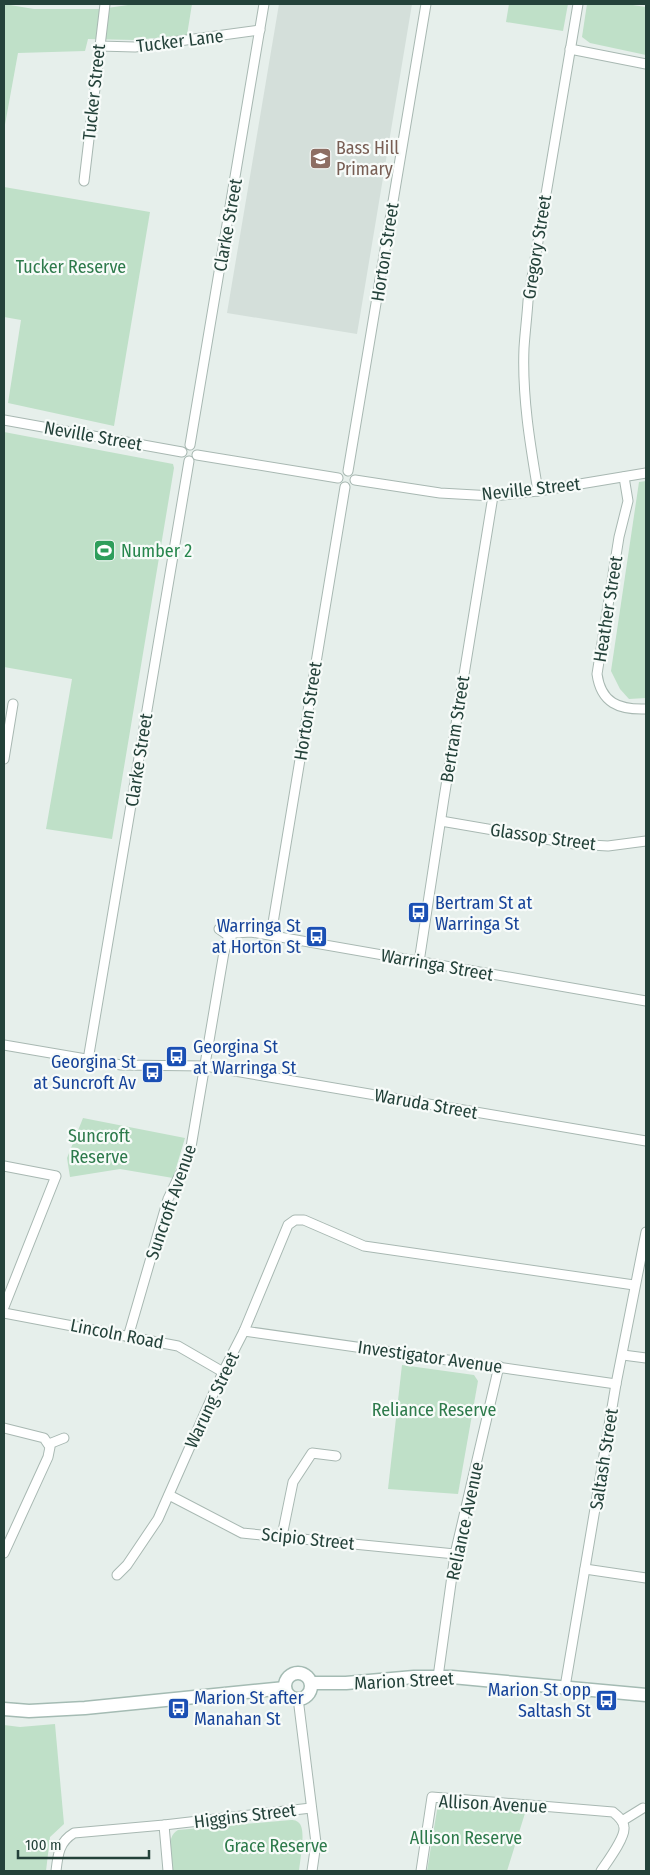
<svg xmlns="http://www.w3.org/2000/svg" width="650" height="1875" font-family="'Fira Sans Condensed',sans-serif">
  <style>
    .built { fill: #d4dfda }
    .green { fill: #bfe0c8 }
    .lines { fill: none; stroke-linecap: round; stroke-linejoin: round }
    .street-casing { stroke: #a8b8b2; stroke-width: 11 }
    .secondary-casing { stroke: #a4bbb3; stroke-width: 15 }
    .street { stroke: #fff; stroke-width: 9 }
    .secondary { stroke: #fff; stroke-width: 12 }
    .labels { text-anchor: middle; dominant-baseline: central; stroke-width: 4.5; stroke-linejoin: round; paint-order: stroke }
    .street-label { font-size: 18px; fill: #24423a; stroke: #f7fbf9 }
    .education-label { font-size: 18px; fill: #785e54; stroke: #f7fbf9; text-anchor: start }
    .park-label { font-size: 18px; fill: #2d7a4b; stroke: #f7fbf9 }
    .leisure-label { font-size: 18px; fill: #27864d; stroke: #f7fbf9; text-anchor: start }
    .transit-label { font-size: 18px; fill: #164399; stroke: #f7fbf9; text-anchor: start }
  </style>
  <rect width="100%" height="100%" fill="#e6efeb"/>
  <polygon class="built" points="279,4 412,4 357,334 227,313"/>
  <g class="green">
    <polygon points="4,4 34,9 100,9 135,4 192,4 187,35 135,40 88,39 85,51 18,53 4,130"/>
    <polygon points="509,4 568,4 563,31 506,22"/>
    <polygon points="587,4 626,4 646,7 646,55 590,43 582,37"/>
    <polygon points="4,187 150,212 114,426 8,403 21,320 4,317"/>
    <polygon points="4,432 173,464 174,468 112,839 46,829 72,679 4,667"/>
    <polygon points="646,481 646,698 629,699 620,689 611,671 639,482"/>
    <polygon points="83,1118 185,1138 173,1178 120,1169 70,1177 67,1158"/>
    <polygon points="402,1365 474,1375 478,1381 458,1494 388,1489"/>
    <polygon points="55,1724 64,1824 50,1837 46,1871 4,1871 4,1725 20,1727"/>
    <polygon points="448,1803 526,1810 507,1871 427,1871 437,1810 440,1806"/>
    <path d="M291,1820C295,1820 299,1821 301,1826C305,1836 300,1860 299,1871H172C171,1859 165,1837 178,1830Z"/>
  </g>
  <g class="lines">
    <defs>
      <g id="street">
        <polyline points="99,46 135,47 260,30"/>
        <polyline points="570,49 646,64"/>
        <polyline points="84,181 105,4"/>
        <polyline points="4,420 182,452"/>
        <polyline points="190,445 264,4"/>
        <polyline points="197,455 338,478"/>
        <polyline points="348,471 426,4"/>
        <path d="M624,477L628,501L619,537L597,674C601,703 619,710 646,709"/>
        <polyline points="355,480 440,493 493,496 538,491 646,473"/>
        <path d="M538,491C530,444 522,396 524,348C525,332 527,317 528,301L578,4"/>
        <polyline points="4,759 13,704"/>
        <polyline points="441,821 574,844 608,846 646,841"/>
        <polyline points="219,929 229,936"/>
        <polyline points="271,935 345,487"/>
        <polyline points="419,962 444,798 493,496"/>
        <polyline points="4,1045 121,1065 205,1066 646,1141"/>
        <polyline points="88,1060 189,461"/>
        <polyline points="4,1166 56,1176 4,1307"/>
        <polyline points="4,1313 178,1346 223,1372"/>
        <polyline points="244,1331 616,1384"/>
        <polyline points="128,1337 168,1199 190,1153 224,952 229,936 235,933 251,932 646,1001"/>
        <polyline points="623,1355 646,1358"/>
        <polyline points="4,1428 44,1438 50,1447 48,1457 4,1553"/>
        <polyline points="49,1444 64,1438"/>
        <polyline points="169,1495 242,1533 455,1554"/>
        <polyline points="282,1536 293,1482 312,1453 336,1456"/>
        <polyline points="585,1569 646,1578"/>
        <polyline points="117,1575 127,1565 158,1519 223,1372 244,1331 288,1225 295,1220 304,1220 364,1246 634,1285"/>
        <polyline points="438,1677 455,1554 499,1366"/>
        <polyline points="565,1687 616,1384 646,1232"/>
        <polyline points="298,1698 316,1843 312,1871"/>
        <polyline points="622,1821 643,1808"/>
        <polyline points="164,1825 168,1871"/>
        <path d="M56,1871C58,1854 59,1842 74,1833L164,1825L311,1808"/>
        <path d="M421,1871L432,1797L613,1812C618,1816 624,1821 624,1828C625,1838 607,1862 601,1871"/>
      </g>
      <g id="secondary">
        <circle cx="298" cy="1686" r="13"/>
        <polyline points="311,1683 346,1683 414,1677 452,1677 646,1695"/>
        <polyline points="4,1709 29,1711 85,1708 285,1688"/>
      </g>
    </defs>
    <use href="#street" class="street-casing"/>
    <use href="#secondary" class="secondary-casing"/>
    <use href="#street" class="street"/>
    <use href="#secondary" class="secondary"/>
  </g>
  <defs>
    <symbol id="school-square" viewBox="-11 -11 22 22"><rect x="-9" y="-9" width="18" height="18" rx="4" fill="#8d6e63" stroke="#f7fbf9"/><path d="M0-5L7-2L0 1L-7-2ZM-4 1L0 2.5L4 1V4Q0 6-4 4Z" fill="#fff"/></symbol>
    <symbol id="stadium-square" viewBox="-11 -11 22 22"><rect x="-9" y="-9" width="18" height="18" rx="4" fill="#2e9e5b" stroke="#f7fbf9"/><path d="M0-5a6.5 5 0 1 0 0 10a6.5 5 0 1 0 0-10ZM-3.5-1.8h7v3.6h-7Z" fill="#fff"/></symbol>
    <symbol id="bus-square" viewBox="-11 -11 22 22"><rect x="-9" y="-9" width="18" height="18" rx="4" fill="#1a4fb4" stroke="#f7fbf9"/><path d="M-5-6H5V4H4V6H2V4H-2V6H-4V4H-5ZM-3.5-4V0h7V-4ZM-3.5 1.2v1.5H-2V1.2ZM2 1.2v1.5H3.5V1.2Z" fill="#fff"/></symbol>
  </defs>
  <g fill-rule="evenodd">
    <use href="#school-square" x="308" y="146" width="25" height="25"/>
    <use href="#stadium-square" x="92" y="538" width="25" height="25"/>
    <use href="#bus-square" x="406" y="900" width="25" height="25"/>
    <use href="#bus-square" x="304" y="924" width="25" height="25"/>
    <use href="#bus-square" x="164" y="1044" width="25" height="25"/>
    <use href="#bus-square" x="140" y="1060" width="25" height="25"/>
    <use href="#bus-square" x="594" y="1688" width="25" height="25"/>
    <use href="#bus-square" x="166" y="1696" width="25" height="25"/>
  </g>
  <g class="labels">
    <g class="street-label">
      <text transform="translate(180 41) rotate(-7)">Tucker Lane</text>
      <text transform="translate(94 92) rotate(-84)">Tucker Street</text>
      <text transform="translate(228 225) rotate(-80)">Clarke Street</text>
      <text transform="translate(537 247) rotate(-81)">Gregory Street</text>
      <text transform="translate(385 252) rotate(-81)">Horton Street</text>
      <text transform="translate(93 436) rotate(10)">Neville Street</text>
      <text transform="translate(531 489) rotate(-6)">Neville Street</text>
      <text transform="translate(608 609) rotate(-81)">Heather Street</text>
      <text transform="translate(308 711) rotate(-81)">Horton Street</text>
      <text transform="translate(455 729) rotate(-81)">Bertram Street</text>
      <text transform="translate(139 760) rotate(-81)">Clarke Street</text>
      <text transform="translate(543 837) rotate(8)">Glassop Street</text>
      <text transform="translate(437 965) rotate(10)">Warringa Street</text>
      <text transform="translate(426 1104) rotate(10)">Waruda Street</text>
      <text transform="translate(171 1202) rotate(-71)">Suncroft Avenue</text>
      <text transform="translate(117 1334) rotate(11)">Lincoln Road</text>
      <text transform="translate(430 1357) rotate(8)">Investigator Avenue</text>
      <text transform="translate(212 1400) rotate(-65)">Warung Street</text>
      <text transform="translate(604 1459) rotate(-81)">Saltash Street</text>
      <text transform="translate(465 1521) rotate(-78)">Reliance Avenue</text>
      <text transform="translate(308 1539) rotate(6)">Scipio Street</text>
      <text transform="translate(404 1681) rotate(-3)">Marion Street</text>
      <text transform="translate(493 1804) rotate(3)">Allison Avenue</text>
      <text transform="translate(245 1816) rotate(-7)">Higgins Street</text>
    </g>
    <g class="education-label">
      <text x="336" y="148">Bass Hill<tspan x="336" dy="21">Primary</tspan></text>
    </g>
    <g class="park-label">
      <text x="71" y="267">Tucker Reserve</text>
      <text x="99" y="1136">Suncroft<tspan x="99" dy="21">Reserve</tspan></text>
      <text x="434" y="1410">Reliance Reserve</text>
      <text x="466" y="1838">Allison Reserve</text>
      <text x="276" y="1846">Grace Reserve</text>
    </g>
    <g class="leisure-label">
      <text x="121" y="551">Number 2</text>
    </g>
    <g class="transit-label">
      <text x="435" y="903">Bertram St at<tspan x="435" dy="21">Warringa St</tspan></text>
      <text x="301" y="926" text-anchor="end">Warringa St<tspan x="301" dy="21">at Horton St</tspan></text>
      <text x="193" y="1047">Georgina St<tspan x="193" dy="21">at Warringa St</tspan></text>
      <text x="136" y="1062" text-anchor="end">Georgina St<tspan x="136" dy="21">at Suncroft Av</tspan></text>
      <text x="591" y="1690" text-anchor="end">Marion St opp<tspan x="591" dy="21">Saltash St</tspan></text>
      <text x="194" y="1698">Marion St after<tspan x="194" dy="21">Manahan St</tspan></text>
    </g>
  </g>
  <rect width="650" height="1875" fill="none" stroke="#24423a" stroke-width="10"/>
  <path d="M18 1850v8h131v-8" fill="none" stroke="#24423a" stroke-width="2.5"/>
  <text x="25" y="1850" font-size="15" fill="#24423a" stroke="#f7fbf9" stroke-width="4" paint-order="stroke">100 m</text>
</svg>
